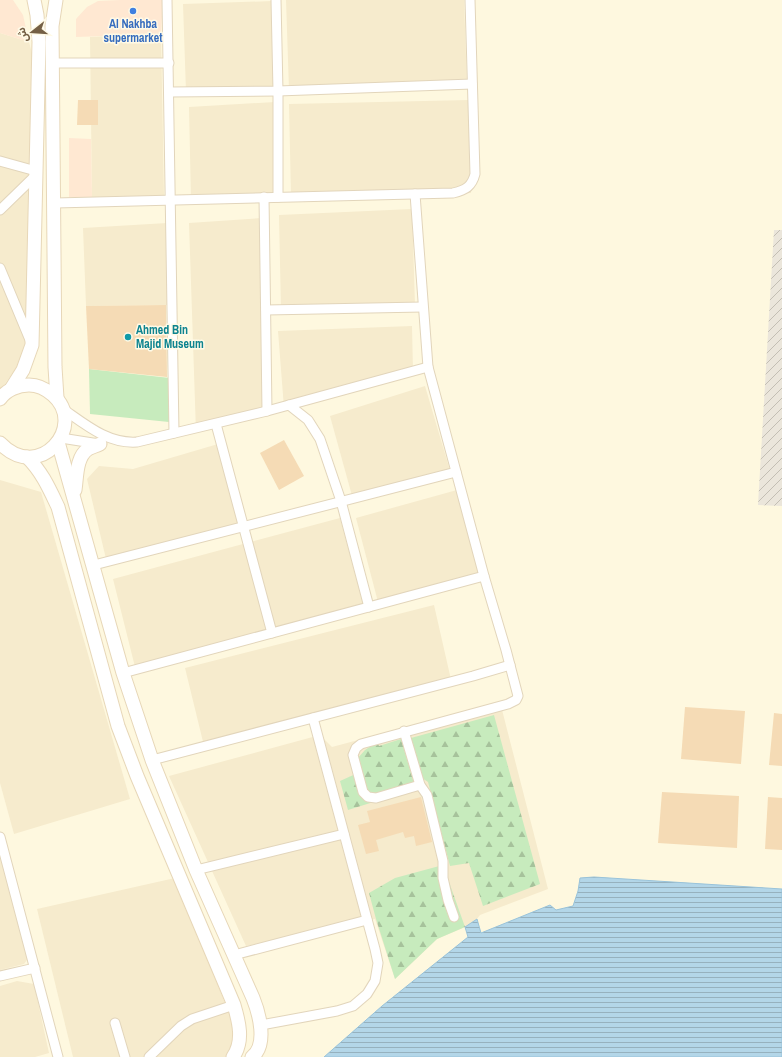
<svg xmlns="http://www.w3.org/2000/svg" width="782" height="1057" font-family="'Archivo Narrow','Noto Sans Arabic',sans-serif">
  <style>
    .residential { fill: #f6ebcd }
    .commercial { fill: #ffe8d2 }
    .industrial { fill: url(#industrial-furrows) }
    .green { fill: #c7ebbd }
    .forest { fill: url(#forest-firs) }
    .water { fill: url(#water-rules); stroke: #99c3da }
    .building { fill: #f5dbb5 }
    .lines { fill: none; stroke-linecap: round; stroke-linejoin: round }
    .street-casing { stroke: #e2d5bb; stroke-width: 11 }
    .secondary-casing { stroke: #e7d7b8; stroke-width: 15 }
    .street { stroke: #fff; stroke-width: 9 }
    .secondary { stroke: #fff; stroke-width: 13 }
    .shop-dot { fill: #3f7fe0; stroke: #fffae7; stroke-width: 1.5 }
    .culture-dot { fill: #0f9aa8; stroke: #fffae7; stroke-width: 1.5 }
    .labels { text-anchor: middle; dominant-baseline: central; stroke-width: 3; stroke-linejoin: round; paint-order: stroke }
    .shop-label { font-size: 12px; font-weight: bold; fill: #366cbe; stroke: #fffae7 }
    .culture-label { font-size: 12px; font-weight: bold; fill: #0d838f; stroke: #fffae7; text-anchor: start }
  </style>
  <defs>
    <pattern id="industrial-furrows" width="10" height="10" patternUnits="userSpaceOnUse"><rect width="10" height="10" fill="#ebe6db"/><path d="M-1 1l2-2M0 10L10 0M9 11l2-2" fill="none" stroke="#c3beb3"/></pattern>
    <pattern id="forest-firs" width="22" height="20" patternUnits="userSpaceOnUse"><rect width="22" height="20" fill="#c7ebbd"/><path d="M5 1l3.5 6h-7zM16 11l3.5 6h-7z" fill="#a6c29b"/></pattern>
    <pattern id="water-rules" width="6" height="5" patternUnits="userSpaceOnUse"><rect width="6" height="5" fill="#b3d6e8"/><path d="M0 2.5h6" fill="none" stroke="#96b1be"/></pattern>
  </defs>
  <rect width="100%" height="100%" fill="#fef8df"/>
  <g class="residential">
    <polygon points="286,0 464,0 467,86 289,90"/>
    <polygon points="273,1 276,91 186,92 183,4"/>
    <polygon points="0,33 29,42 37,72 38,337 2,388 0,388"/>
    <polygon points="161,34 164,196 92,197 90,37"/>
    <polygon points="469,100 471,193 291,197 289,104"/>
    <polygon points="275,102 279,198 191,201 189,107"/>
    <polygon points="412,209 415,306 281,310 279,215"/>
    <polygon points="262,218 267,413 196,432 189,223"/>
    <polygon points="167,223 168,305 86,306 83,228"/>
    <polygon points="412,326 413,371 284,408 278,331"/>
    <polygon points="425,386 451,474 354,503 330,416"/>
    <polygon points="218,444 239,527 107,563 87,479 99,466 133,469"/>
    <polygon points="0,480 41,492 130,799 14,834 0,783"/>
    <polygon points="457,490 481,576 378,602 356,518"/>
    <polygon points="340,518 364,607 135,667 113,579"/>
    <polygon points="434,605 452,684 205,750 185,668"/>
    <polygon points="500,702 548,889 480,915 477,919 465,927 437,939 395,979 375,919 246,946 169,776 320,735 332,747"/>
    <polygon points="0,849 29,957 24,964 0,970"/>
    <polygon points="175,878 243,1048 233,1057 73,1057 37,909"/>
    <polygon points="17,981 34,984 49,1053 35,1057 0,1057 0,986"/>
  </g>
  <g class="commercial">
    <polygon points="0,0 13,0 23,15 29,42 0,33"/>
    <polygon points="120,0 163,0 161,34 76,37 76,19 87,7 98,1"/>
    <polygon points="69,138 91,139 92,197 69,197"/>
  </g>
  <polygon class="industrial" points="774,230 782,230 782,506 758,505"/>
  <polygon class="green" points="89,369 170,378 169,422 90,414"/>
  <g class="forest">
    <polygon points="494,715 540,884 483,906 469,863 450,866 428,782 422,778 411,738"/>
    <polygon points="401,739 414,783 383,799 348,810 340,781 360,772 357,759 365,750 377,742 379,746"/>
    <polygon points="443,865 465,927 437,939 395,979 376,919 369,893 395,878"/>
  </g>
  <polygon class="water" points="594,877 782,889 782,1057 324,1057 382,1006 468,937 465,927 477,919 481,933 550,905 556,910 573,906 578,891 580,878"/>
  <g class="building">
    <polygon points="78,100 98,100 98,125 77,125"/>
    <polygon points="166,305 167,377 89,369 86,306"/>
    <polygon points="284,440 304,476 279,490 260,453"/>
    <polygon points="685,707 745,711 741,764 681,759"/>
    <polygon points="774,713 782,714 782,766 769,765"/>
    <polygon points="662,792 739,796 737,848 658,843"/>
    <polygon points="421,797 432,842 416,846 414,836 405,838 403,832 376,840 379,851 366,854 358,825 370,822 367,811"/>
    <polygon points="768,797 782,798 782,850 765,849"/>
  </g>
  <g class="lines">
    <defs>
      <g id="street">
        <polyline points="167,0 174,433"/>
        <polyline points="276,0 278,91 278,197"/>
        <polyline points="53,63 169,63"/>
        <polyline points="169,92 278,91 472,84"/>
        <polyline points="0,161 36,171"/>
        <polyline points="415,194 428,367 484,576 506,650 518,696 516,700 508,704 361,744 356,748 353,755 363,792 368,797 376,798 420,785"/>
        <polyline points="264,197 267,411"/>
        <path d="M55,203L453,193C466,190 472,186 475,174L470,0"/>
        <polyline points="0,210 36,175"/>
        <polyline points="0,268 30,340"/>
        <polyline points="266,310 423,307"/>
        <polyline points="289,405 308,420 320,439 341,501 369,607"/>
        <path d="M63,409C86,425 108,444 137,442L267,411L428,367"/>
        <polyline points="216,424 272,633"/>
        <polyline points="61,438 99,444"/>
        <polyline points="94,565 456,472"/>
        <polyline points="123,673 484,576"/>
        <polyline points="404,731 420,785 427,795 443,861 443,878 448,900 454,917"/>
        <polyline points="152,760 473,676 510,665"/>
        <polyline points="0,837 58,1057"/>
        <polyline points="196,870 344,834"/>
        <polyline points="234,955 367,920"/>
        <polyline points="0,976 35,968"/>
        <polyline points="115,1023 125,1057"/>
        <polyline points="261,1025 337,1011 353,1006 367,994 375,981 378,963 375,949 313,718"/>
        <polyline points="149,1057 181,1026 192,1019 234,1005"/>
      </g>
      <g id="secondary">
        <polyline points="56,0 52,26 55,367 57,398"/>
        <polyline points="11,389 23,370 32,345 39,42 37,15 34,0"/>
        <path d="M0,399C6,390 18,385 29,385C39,385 46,389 53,395C88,426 39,484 0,443"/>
        <path d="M58,442L123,673L152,760L196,870L253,998C259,1013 268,1045 252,1057"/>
        <path d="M27,457C42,472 49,488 58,507L118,726L137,776L234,1005C239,1022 244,1041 233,1057"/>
        <path d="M75,490C77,477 76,457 88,449C91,447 96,446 100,444"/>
      </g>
    </defs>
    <use href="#street" class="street-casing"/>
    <use href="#secondary" class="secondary-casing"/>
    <use href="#street" class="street"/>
    <use href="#secondary" class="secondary"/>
  </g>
  <circle class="shop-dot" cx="133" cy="11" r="4"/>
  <circle class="culture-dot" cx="128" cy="337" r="4"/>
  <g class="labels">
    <g class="shop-label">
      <text x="133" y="24">Al Nakhba<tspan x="133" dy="14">supermarket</tspan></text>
    </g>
    <g class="culture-label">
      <text x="136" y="330">Ahmed Bin<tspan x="136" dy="14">Majid Museum</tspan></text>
    </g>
  </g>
  <g transform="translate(32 32) rotate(253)" stroke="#fffae7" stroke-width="3" paint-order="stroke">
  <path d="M0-3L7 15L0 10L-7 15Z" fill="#756046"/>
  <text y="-6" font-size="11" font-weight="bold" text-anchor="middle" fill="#756046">ش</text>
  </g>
</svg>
